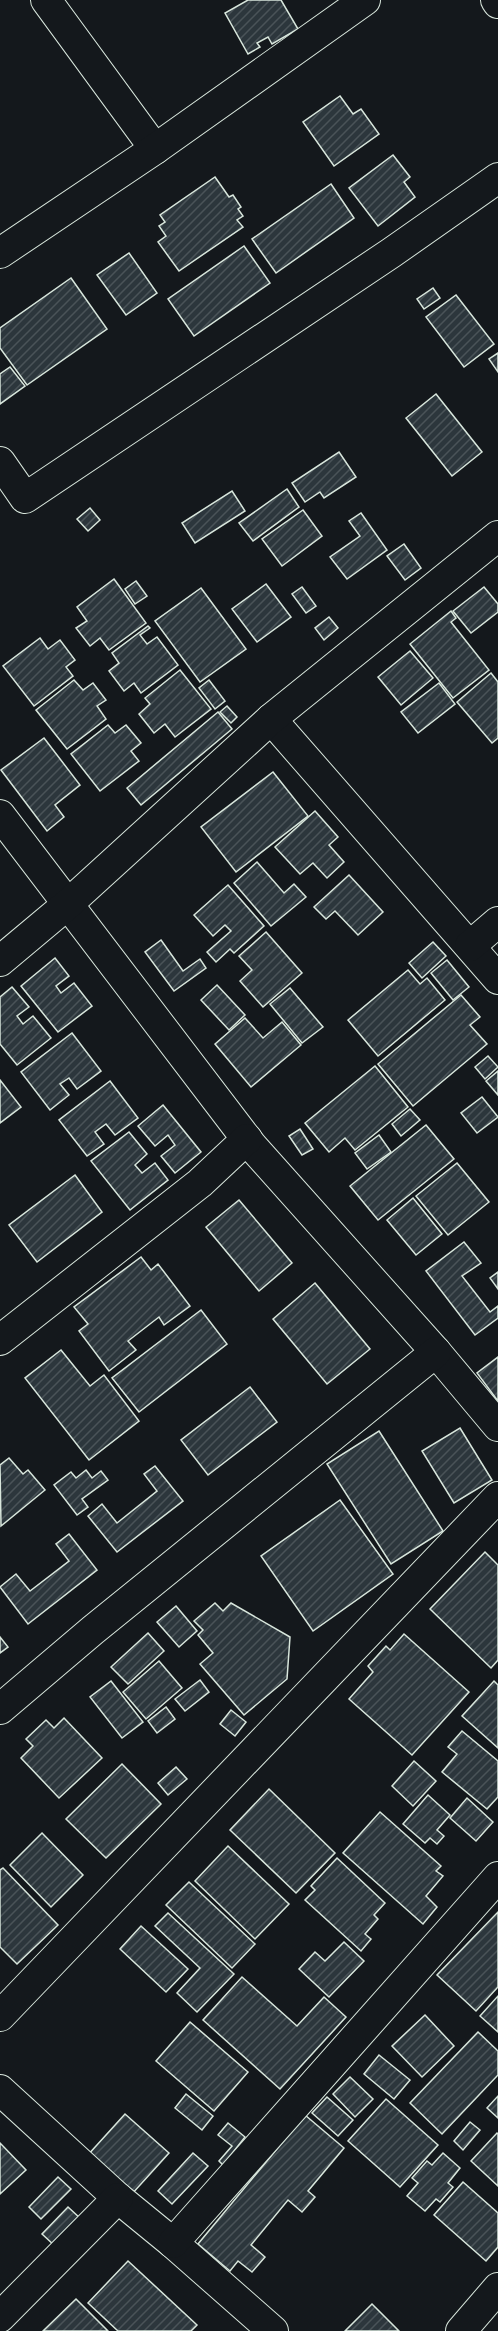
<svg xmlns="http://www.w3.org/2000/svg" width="498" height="2331" font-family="'Alegreya Sans',sans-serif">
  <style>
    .building { fill: url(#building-hatch); stroke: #d8e6dc; stroke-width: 1.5 }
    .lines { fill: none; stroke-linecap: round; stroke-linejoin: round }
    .minor-casing { stroke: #d8e6dc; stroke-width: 32 }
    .minor { stroke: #14181c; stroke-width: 30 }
  </style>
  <defs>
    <pattern id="building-hatch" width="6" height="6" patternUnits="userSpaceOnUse" patternTransform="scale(1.5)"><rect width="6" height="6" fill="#2c363c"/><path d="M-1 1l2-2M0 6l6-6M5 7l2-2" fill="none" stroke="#4a5358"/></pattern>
  </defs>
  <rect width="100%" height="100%" fill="#14181c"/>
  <g class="building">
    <polygon points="248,0 281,0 298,29 272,44 268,37 257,43 260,47 248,54 225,13"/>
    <polygon points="340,96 353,114 361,109 379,134 334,166 303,122"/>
    <polygon points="393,155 410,177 404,182 415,197 378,226 349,188"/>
    <polygon points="215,177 229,197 233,195 241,207 238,209 243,216 237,220 243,227 179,271 158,242 166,236 159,226 165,222 160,215"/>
    <polygon points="331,184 354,218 276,273 252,239"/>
    <polygon points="244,246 270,283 194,336 168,299"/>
    <polygon points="129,253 157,293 126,315 97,275"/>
    <polygon points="71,278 107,329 27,385 0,348 0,328"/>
    <polygon points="433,288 440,298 424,309 417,299"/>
    <polygon points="456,295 494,344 464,367 426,317"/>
    <polygon points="498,353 498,372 489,359"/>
    <polygon points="10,367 25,386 0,404 0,374"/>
    <polygon points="436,394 482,452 452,476 406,418"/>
    <polygon points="339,452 356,477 324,498 320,492 305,502 292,483"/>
    <polygon points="287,489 299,507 253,541 239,523"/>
    <polygon points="232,491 245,511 195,543 182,523"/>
    <polygon points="90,508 100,520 88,531 77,519"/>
    <polygon points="303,510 322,536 282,566 262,539"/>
    <polygon points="361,513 387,550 347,579 330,557 360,536 349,521"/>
    <polygon points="404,544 421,568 405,580 387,556"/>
    <polygon points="114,579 146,623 109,650 100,638 90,646 76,628 87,621 77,607"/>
    <polygon points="136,581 147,596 135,604 125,589"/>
    <polygon points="266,584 291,617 257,642 232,609"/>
    <polygon points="302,587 316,606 306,613 292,594"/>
    <polygon points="484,587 498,604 498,612 471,633 453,611"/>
    <polygon points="201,588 246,649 200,682 155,621"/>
    <polygon points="451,611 456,618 451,622 489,670 453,698 410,644"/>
    <polygon points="329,617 338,628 324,640 315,628"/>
    <polygon points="148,626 150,628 140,635 147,644 157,637 178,665 141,693 134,683 124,691 109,671 119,663 112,653"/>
    <polygon points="40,638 48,649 60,640 75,660 66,667 73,676 34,706 3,666"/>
    <polygon points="410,651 433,678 401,705 378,677"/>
    <polygon points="180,670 211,709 175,737 165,724 154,733 139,714 150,704 145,698"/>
    <polygon points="491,673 498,682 498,738 492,743 457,702"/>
    <polygon points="74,680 83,690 93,683 106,700 97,706 106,719 67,749 36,710"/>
    <polygon points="209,680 225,701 215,709 199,688"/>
    <polygon points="439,683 455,704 418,733 401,712"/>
    <polygon points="227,706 237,717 231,723 220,712"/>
    <polygon points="218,712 232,729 141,805 127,788"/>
    <polygon points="108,725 115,733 126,725 141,743 131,751 139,761 100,791 71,754"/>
    <polygon points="44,738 80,785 55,805 64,817 47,831 1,770"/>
    <polygon points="273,772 308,816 236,872 201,827"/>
    <polygon points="315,811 338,837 329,845 344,862 327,878 313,863 300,874 275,847"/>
    <polygon points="257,862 284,893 294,884 306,897 271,926 234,883"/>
    <polygon points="349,875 383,912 358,935 335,911 326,919 314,907"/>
    <polygon points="228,885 264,926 234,953 230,949 216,962 207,952 231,931 225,925 213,936 194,915"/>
    <polygon points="266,932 302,973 263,1007 240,981 252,970 239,956"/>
    <polygon points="161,940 183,971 200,959 206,968 174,991 145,952"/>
    <polygon points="433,942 446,956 422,978 409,963"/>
    <polygon points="55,958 69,976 56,986 61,993 74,983 92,1006 58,1032 21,986"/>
    <polygon points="447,960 469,987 453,1000 431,973"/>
    <polygon points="408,970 420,984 427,978 445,1000 378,1056 348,1020"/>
    <polygon points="217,985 245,1015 229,1030 201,1000"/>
    <polygon points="12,987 29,1007 17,1016 23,1024 33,1016 51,1038 17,1065 0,1044 0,997"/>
    <polygon points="290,988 323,1027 302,1043 270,1004"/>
    <polygon points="461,995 480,1017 470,1025 487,1044 413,1106 378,1064"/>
    <polygon points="245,1018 263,1038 282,1022 301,1045 251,1087 215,1044"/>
    <polygon points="72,1033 101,1071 77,1089 69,1078 60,1084 69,1095 50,1110 21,1072"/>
    <polygon points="488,1056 498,1067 485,1079 475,1067"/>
    <polygon points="375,1066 408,1107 355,1150 345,1138 329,1152 305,1123"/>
    <polygon points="498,1071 498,1095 486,1081"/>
    <polygon points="0,1080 21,1107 0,1123"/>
    <polygon points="110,1081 138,1118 115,1135 106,1124 95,1132 104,1144 87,1156 59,1120"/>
    <polygon points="482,1097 498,1117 477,1133 461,1113"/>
    <polygon points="163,1105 201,1152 175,1173 161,1156 175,1145 168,1135 155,1146 138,1126"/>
    <polygon points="410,1109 420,1120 401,1136 392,1124"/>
    <polygon points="426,1125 454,1159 378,1220 350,1186"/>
    <polygon points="300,1129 313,1149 302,1155 289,1136"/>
    <polygon points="129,1132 147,1154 135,1165 142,1173 155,1163 168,1180 130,1210 91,1161"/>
    <polygon points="379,1135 391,1152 367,1169 355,1153"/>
    <polygon points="457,1163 489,1202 448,1235 416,1196"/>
    <polygon points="75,1175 102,1212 37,1262 9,1225"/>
    <polygon points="413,1198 442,1234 416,1255 387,1220"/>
    <polygon points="239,1200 292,1263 259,1291 206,1227"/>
    <polygon points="464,1242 481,1263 462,1276 490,1312 498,1306 498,1318 475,1335 426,1271"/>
    <polygon points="141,1257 151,1270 158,1264 190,1306 164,1325 159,1317 128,1341 136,1350 109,1371 79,1331 88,1324 74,1307"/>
    <polygon points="498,1272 498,1289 490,1278"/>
    <polygon points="315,1283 370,1349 327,1384 273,1319"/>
    <polygon points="201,1310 227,1344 139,1412 112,1378"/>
    <polygon points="61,1350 90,1386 104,1375 139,1421 89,1460 25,1378"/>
    <polygon points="498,1357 498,1401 477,1373"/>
    <polygon points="250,1387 277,1422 208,1475 181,1440"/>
    <polygon points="460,1428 492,1480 454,1503 422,1451"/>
    <polygon points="379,1431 443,1531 391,1564 327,1464"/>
    <polygon points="9,1458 23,1474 28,1470 45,1490 1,1526 0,1465"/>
    <polygon points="155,1466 183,1501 117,1552 88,1516 102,1504 117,1523 157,1491 144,1474"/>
    <polygon points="86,1470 92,1478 101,1471 108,1480 82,1499 88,1507 77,1515 54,1485 71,1472 76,1478"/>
    <polygon points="340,1500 393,1574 313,1631 261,1556"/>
    <polygon points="69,1534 97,1570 28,1624 0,1587 16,1574 30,1591 69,1561 56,1544"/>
    <polygon points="485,1552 498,1565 498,1660 491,1668 430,1609"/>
    <polygon points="215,1603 223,1611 231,1603 290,1637 287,1679 244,1715 200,1664 213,1653 198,1635 203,1630 194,1621"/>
    <polygon points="176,1606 197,1631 179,1647 157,1622"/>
    <polygon points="148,1633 164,1651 128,1684 111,1667"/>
    <polygon points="404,1634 469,1692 412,1755 349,1699 373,1672 368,1666 386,1646 390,1650"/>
    <polygon points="0,1637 8,1647 0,1653"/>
    <polygon points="159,1661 182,1688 146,1719 123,1692"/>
    <polygon points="200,1680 209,1692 185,1711 175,1699"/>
    <polygon points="111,1681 143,1722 122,1738 90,1697"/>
    <polygon points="494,1681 498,1685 498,1748 462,1716"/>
    <polygon points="166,1707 175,1719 157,1733 148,1721"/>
    <polygon points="231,1710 246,1722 235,1736 220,1724"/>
    <polygon points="64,1718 102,1758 59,1798 21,1758 33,1746 26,1739 46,1720 54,1728"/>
    <polygon points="462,1731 498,1761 498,1797 487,1809 442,1772 457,1754 448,1747"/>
    <polygon points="414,1761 436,1781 413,1806 392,1786"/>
    <polygon points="122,1764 161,1804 106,1858 66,1819"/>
    <polygon points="176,1767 187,1779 168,1795 158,1783"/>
    <polygon points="269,1789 335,1853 296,1893 230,1830"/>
    <polygon points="428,1795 450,1815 437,1830 444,1836 437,1844 430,1838 425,1843 403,1824"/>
    <polygon points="467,1798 493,1822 476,1841 450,1818"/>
    <polygon points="380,1812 441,1866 436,1871 443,1876 426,1896 437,1907 423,1924 343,1853"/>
    <polygon points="42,1833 83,1875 51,1907 10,1865"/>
    <polygon points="228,1846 289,1904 255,1939 195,1881"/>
    <polygon points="337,1858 385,1903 374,1915 378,1919 365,1934 371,1939 361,1951 305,1900 315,1890 311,1886"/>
    <polygon points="3,1868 58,1925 17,1964 0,1947 0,1870"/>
    <polygon points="189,1882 255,1944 232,1968 166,1905"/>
    <polygon points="498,1912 498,1987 476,2011 437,1975"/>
    <polygon points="168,1913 234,1974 197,2012 177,1993 200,1968 155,1926"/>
    <polygon points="141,1926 188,1969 166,1992 120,1949"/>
    <polygon points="344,1942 364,1961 329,1997 299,1969 315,1952 325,1961"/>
    <polygon points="242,1977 297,2026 324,1997 346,2017 280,2089 203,2020"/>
    <polygon points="498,1996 498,2032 480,2016"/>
    <polygon points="425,2015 454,2046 422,2077 392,2046"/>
    <polygon points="190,2022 248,2072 214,2111 156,2061"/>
    <polygon points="478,2032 498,2051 498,2075 442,2134 410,2103"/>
    <polygon points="379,2055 410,2080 394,2099 364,2074"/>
    <polygon points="350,2077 373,2099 355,2117 333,2094"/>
    <polygon points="186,2094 213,2116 202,2130 175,2108"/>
    <polygon points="498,2096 498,2118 487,2108"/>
    <polygon points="327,2097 353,2120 338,2136 312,2113"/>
    <polygon points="386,2099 438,2145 400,2187 348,2141"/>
    <polygon points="125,2114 169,2153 131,2195 87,2156"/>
    <polygon points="305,2115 344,2148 308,2191 315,2197 302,2212 288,2200 251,2245 265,2257 252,2272 238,2261 230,2271 198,2244"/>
    <polygon points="470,2122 480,2130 463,2150 454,2141"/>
    <polygon points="228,2123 245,2137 223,2165 219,2161 232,2146 218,2135"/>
    <polygon points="497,2133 498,2134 498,2186 471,2161"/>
    <polygon points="0,2143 26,2170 0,2194"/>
    <polygon points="193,2153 208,2166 172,2204 158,2191"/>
    <polygon points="443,2153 460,2168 448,2183 453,2187 440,2202 436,2199 425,2211 407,2196 418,2183 412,2178 427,2161 432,2165"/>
    <polygon points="58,2177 71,2189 41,2219 29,2207"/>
    <polygon points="463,2182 498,2213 498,2247 486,2261 434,2215"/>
    <polygon points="68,2207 81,2219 55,2246 42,2234"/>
    <polygon points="128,2261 197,2325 191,2331 118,2331 88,2303"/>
    <polygon points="76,2299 108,2331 43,2331"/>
    <polygon points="372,2304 399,2331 345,2331"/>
  </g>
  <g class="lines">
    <defs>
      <g id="minor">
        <polyline points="46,0 155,149"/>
        <polyline points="496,0 498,3"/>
        <polyline points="0,253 155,149 365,0"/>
        <polyline points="0,462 25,498 391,253 498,178"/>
        <polyline points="271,719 498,979"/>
        <polyline points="0,815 252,1146 436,1352 498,1426"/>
        <polyline points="470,946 498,922"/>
        <polyline points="0,961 68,904 271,719 498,536"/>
        <polyline points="0,1340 200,1183 247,1139"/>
        <polyline points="0,1709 93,1630 436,1352"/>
        <polyline points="0,2016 498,1497"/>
        <polyline points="0,2090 118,2198 173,2243 273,2331"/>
        <polyline points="173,2243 498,1877"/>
        <polyline points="0,2317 118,2198"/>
        <polyline points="461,2331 498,2288"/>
      </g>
    </defs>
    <use href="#minor" class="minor-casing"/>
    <use href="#minor" class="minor"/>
  </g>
</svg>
